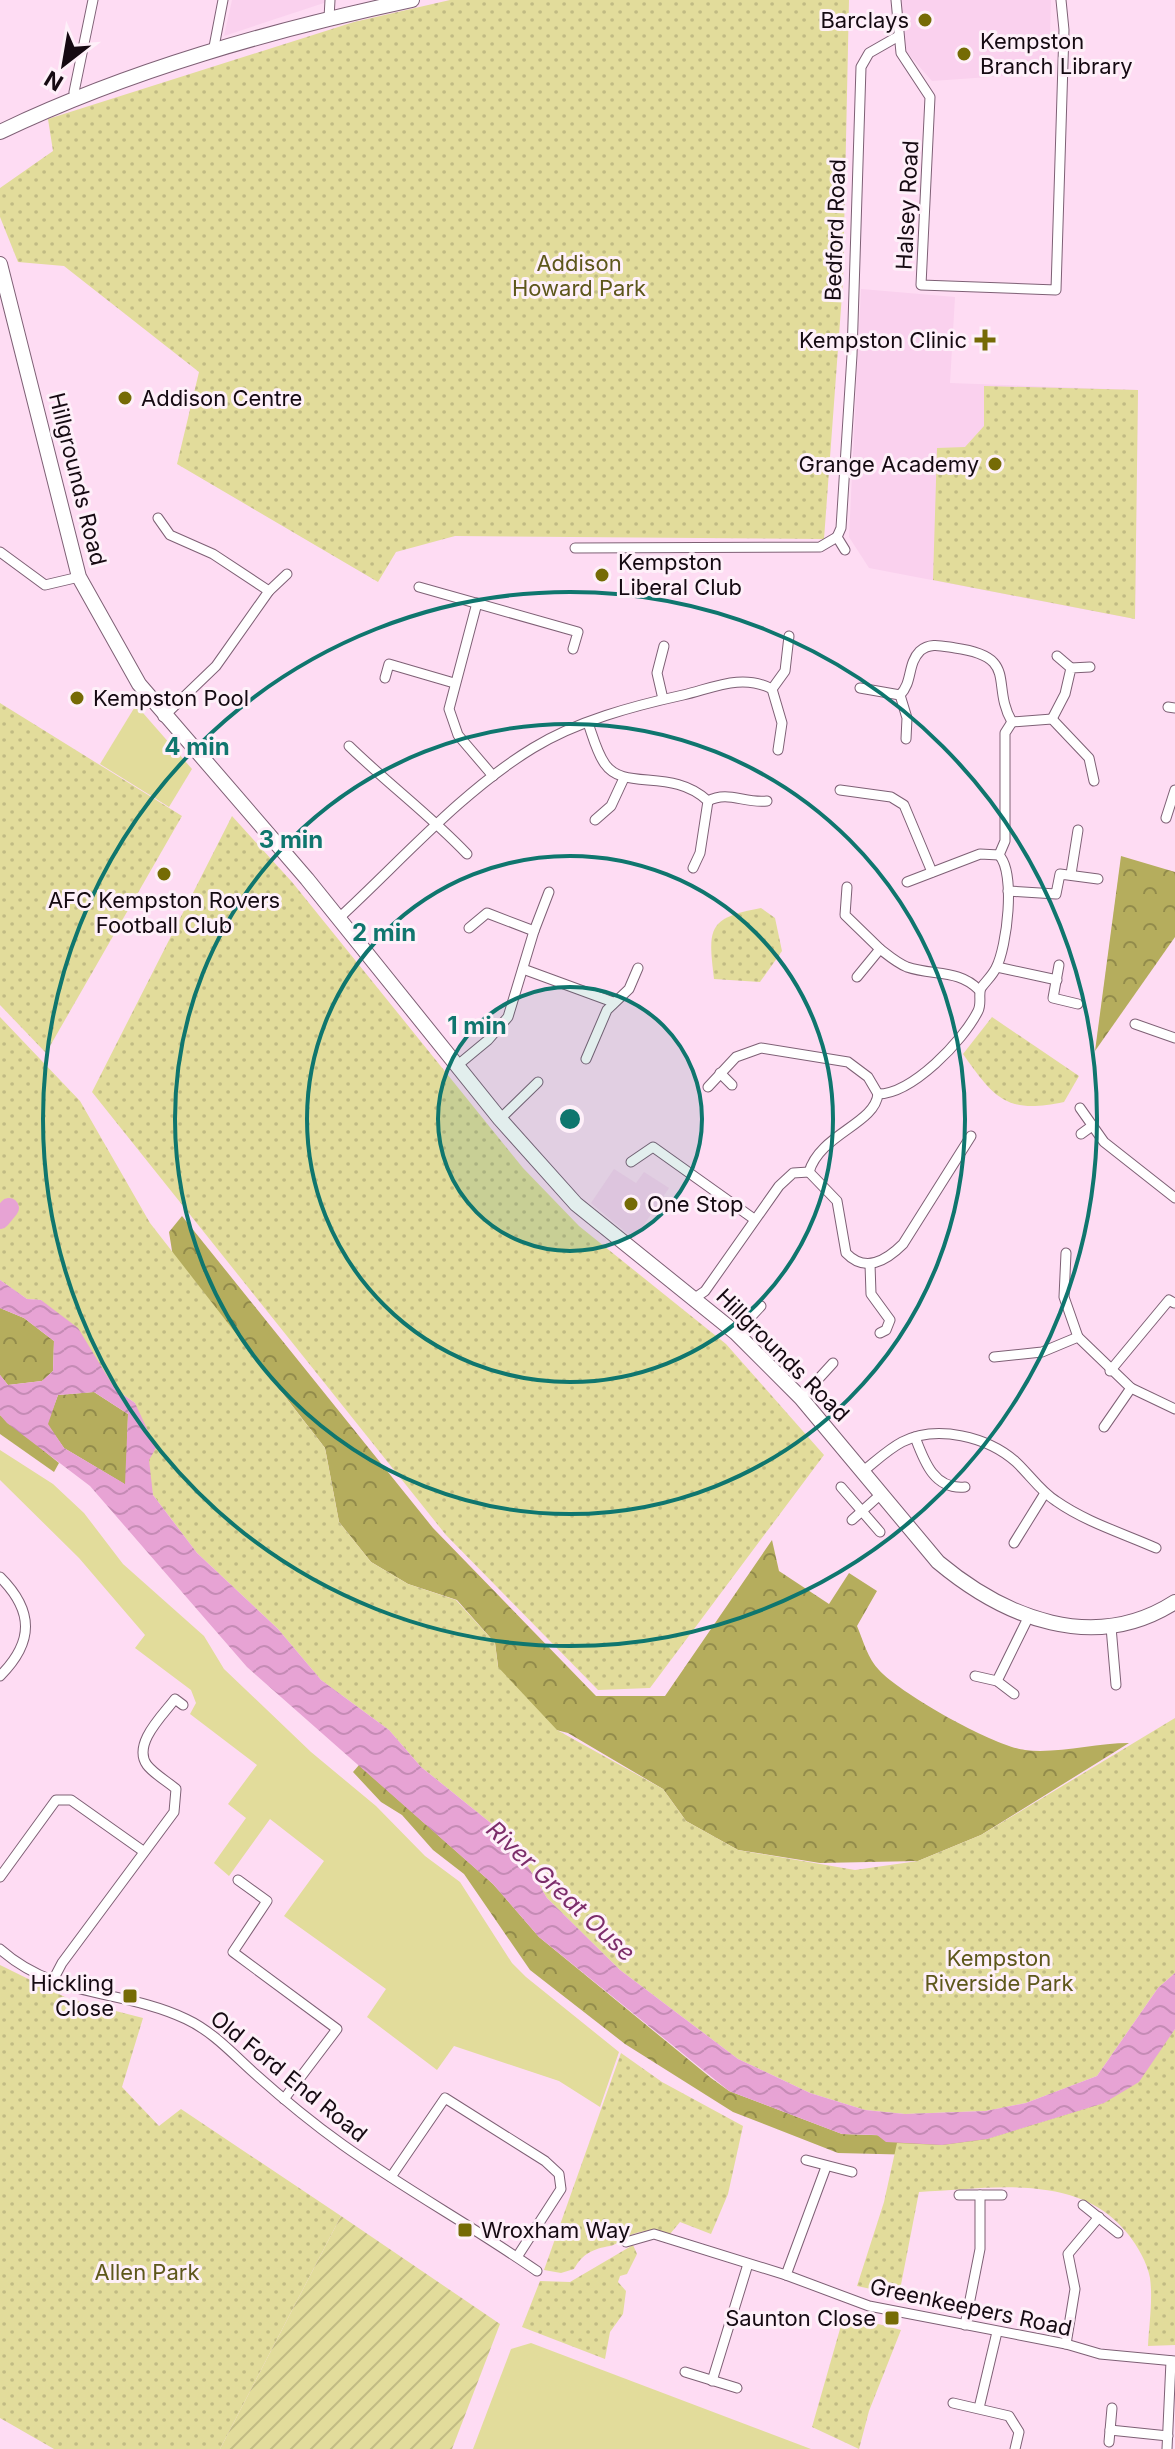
<svg xmlns="http://www.w3.org/2000/svg" width="1175" height="2449" font-family="Inter,sans-serif">
  <style>
    .built { fill: #fad1ee }
    .grass { fill: #e2dc9b }
    .forest { fill: url(#forest-crowns) }
    .park { fill: url(#park-dots) }
    .garden { fill: url(#garden-furrows) }
    .water { fill: url(#water-waves); fill-rule: evenodd }
    .lines { fill: none; stroke-linecap: round; stroke-linejoin: round }
    .river { stroke: #e7a3d4; stroke-width: 20 }
    .street-casing { stroke: #7e6075; stroke-width: 11 }
    .secondary-casing { stroke: #7e6075; stroke-width: 16 }
    .street { stroke: #fff; stroke-width: 9 }
    .secondary { stroke: #fff; stroke-width: 14 }
    .ring { fill: none; stroke: #0f766e; stroke-width: 4 }
    .poi-dot { fill: #756b05; stroke: #fef0f9; stroke-width: 3 }
    .labels { text-anchor: middle; dominant-baseline: central; stroke-width: 6; stroke-linejoin: round; paint-order: stroke }
    .poi-label { font-size: 22px; fill: #150a12; stroke: #fef0f9; text-anchor: start }
    .street-label { font-size: 22px; fill: #150a12; stroke: #fef0f9 }
    .park-label { font-size: 22px; fill: #5d571b; stroke: #fef0f9 }
    .water-label { font-size: 24px; font-style: italic; fill: #7c2d6a; stroke: #fef0f9 }
    .centre { fill: #0f766e; stroke: #fef0f9; stroke-width: 4 }
    .ring-label { font-size: 24px; text-anchor: middle; font-weight: bold; fill: #0f766e; stroke: #fef0f9; stroke-width: 6; stroke-linejoin: round; paint-order: stroke }
  </style>
  <defs>
    <pattern id="forest-crowns" width="20" height="18" patternUnits="userSpaceOnUse" patternTransform="scale(2)"><rect width="20" height="18" fill="#b5ad5d"/><path d="M2 6a3 3 0 1 1 6 0M12 15a3 3 0 1 1 6 0" fill="none" stroke="#928b4b"/></pattern>
    <pattern id="park-dots" width="8" height="8" patternUnits="userSpaceOnUse" patternTransform="scale(2)"><rect width="8" height="8" fill="#e2dc9b"/><path d="M2 2h.1M6 6h.1" fill="none" stroke="#c1bb84" stroke-width="1.8" stroke-linecap="round"/></pattern>
    <pattern id="garden-furrows" width="10" height="10" patternUnits="userSpaceOnUse" patternTransform="scale(2)"><rect width="10" height="10" fill="#e2dc9b"/><path d="M-1 1l2-2M0 10L10 0M9 11l2-2" fill="none" stroke="#c1bb84"/></pattern>
    <pattern id="water-waves" width="16" height="10" patternUnits="userSpaceOnUse" patternTransform="scale(2)"><rect width="16" height="10" fill="#e7a3d4"/><path d="M0 5q4-4 8 0t8 0" fill="none" stroke="#c58bb5"/></pattern>
  </defs>
  <rect width="100%" height="100%" fill="#fedcf3"/>
  <g class="built">
    <polygon points="232,0 333,0 224,36"/>
    <polygon points="901,0 1051,0 1049,73 932,81 903,48"/>
    <polygon points="861,289 955,297 950,383 1138,390 1135,619 869,568 849,537"/>
    <polygon points="614,1169 636,1183 644,1172 669,1188 634,1239 591,1203"/>
  </g>
  <g class="grass">
    <polygon points="136,705 192,769 169,807 100,764"/>
    <polygon points="0,1450 53,1484 84,1513 123,1564 204,1636 224,1669 311,1752 376,1806 425,1856 460,1882 512,1963 526,1977 619,2052 600,2107 559,2081 454,2046 437,2070 367,2017 386,1989 284,1916 324,1861 270,1819 229,1876 214,1863 246,1818 228,1804 257,1765 190,1714 196,1703 191,1690 135,1648 145,1635 79,1558 0,1480"/>
    <polygon points="531,2343 811,2449 473,2449 511,2349"/>
  </g>
  <g class="forest">
    <polygon points="1121,856 1175,872 1175,937 1095,1051"/>
    <path d="M182,1216L433,1528L596,1696H665L772,1540L779,1571L829,1604L849,1573L877,1591L857,1626C863,1640 868,1659 879,1670C901,1694 993,1746 1025,1750C1057,1754 1095,1743 1129,1743L981,1835L918,1861L820,1863L738,1850L686,1821L663,1789L568,1733L533,1724L501,1689L495,1643L457,1600L408,1584L371,1562L339,1522L325,1448L280,1390L242,1388L181,1307L169,1232Z"/>
    <polygon points="0,1308 24,1318 54,1341 53,1371 42,1381 8,1385 0,1375"/>
    <polygon points="94,1392 128,1414 126,1485 64,1448 47,1424 58,1395"/>
    <polygon points="0,1415 59,1463 54,1472 0,1434"/>
    <polygon points="359,1765 493,1884 539,1937 711,2078 729,2091 842,2134 987,2139 1104,2103 1139,2082 1175,2029 1135,2102 1040,2143 919,2155 838,2153 733,2112 625,2044 530,1970 464,1874 433,1850 402,1815 381,1802 353,1772"/>
  </g>
  <g class="park">
    <polygon points="450,0 849,0 843,281 824,539 455,536 396,552 378,582 177,464 199,372 64,266 18,262 0,217 0,188 53,151 48,119 354,22"/>
    <polygon points="984,386 1138,390 1135,619 933,580 937,448 965,447 984,426"/>
    <polygon points="0,703 182,816 46,1053 0,1005"/>
    <polygon points="232,816 292,882 523,1168 579,1226 726,1344 824,1455 650,1688 598,1690 446,1535 92,1092"/>
    <path d="M761,908L775,918L782,951L760,982L714,979C708,928 707,918 761,908Z"/>
    <polygon points="0,1017 80,1101 150,1223 325,1448 339,1522 371,1562 408,1584 456,1600 495,1643 498,1667 557,1730 663,1789 686,1821 738,1850 855,1870 918,1861 981,1835 1175,1718 1175,1973 1158,1988 1097,2076 1026,2103 986,2111 905,2114 865,2110 810,2093 738,2059 620,1970 547,1898 512,1840 421,1767 389,1730 321,1680 278,1629 197,1553 153,1495 135,1403 115,1389 41,1300 27,1299 0,1280"/>
    <path d="M992,1017L1079,1076L1064,1102C1006,1114 995,1099 963,1054Z"/>
    <polygon points="0,1965 69,1999 143,2018 122,2087 159,2126 181,2109 341,2216 220,2449 54,2449 0,2418"/>
    <path d="M1175,2029V2345L1148,2346C1149,2325 1153,2299 1150,2278C1147,2262 1138,2247 1128,2234C1078,2171 990,2189 919,2192L899,2295L857,2286L884,2202L897,2143L942,2145L987,2139L1104,2103L1157,2052Z"/>
    <path d="M621,2053L662,2082L743,2126L728,2194L711,2234L680,2222L670,2234C655,2231 641,2229 627,2237C621,2240 616,2245 610,2246C593,2249 583,2253 574,2269L561,2273L544,2270Z"/>
    <polygon points="633,2245 637,2254 627,2274 620,2276 618,2282 626,2291 623,2314 610,2332 605,2359 522,2327 540,2281 570,2282"/>
    <polygon points="844,2315 901,2330 869,2411 859,2449 812,2427"/>
  </g>
  <polygon class="garden" points="341,2216 500,2324 452,2449 220,2449"/>
  <path class="water" d="M0,1280L27,1299L41,1300L78,1328L115,1389L135,1403L156,1448L149,1460L153,1495L197,1553L278,1629L321,1680L389,1730L421,1767L512,1840L547,1898L620,1970L738,2059L810,2093L865,2110L905,2114L986,2111L1026,2103L1097,2076L1158,1988L1175,1973V2029L1139,2082L1104,2103L987,2139L942,2145L886,2142L877,2135L842,2134L729,2091L539,1937L493,1884L247,1667L90,1486L7,1423L0,1415V1375L8,1385L42,1381L53,1371L54,1341L24,1318L0,1308ZM94,1392L128,1414L125,1484L64,1448L48,1424L58,1395Z"/>
  <g class="lines">
    <polyline class="river" points="0,1219 9,1208"/>
    <defs>
      <g id="street">
        <polyline points="896,0 901,53 930,97 921,285 1056,290 1064,30 1061,0"/>
        <polyline points="329,18 330,0"/>
        <polyline points="213,52 223,0"/>
        <polyline points="76,99 74,92 93,0"/>
        <polyline points="158,518 170,535 213,554 269,591"/>
        <polyline points="575,548 820,547 837,537"/>
        <polyline points="845,550 837,537 841,528 852,355 861,67 869,53 897,37"/>
        <polyline points="0,552 45,585 79,577"/>
        <polyline points="419,587 578,632 573,649"/>
        <polyline points="477,603 449,709 458,735 493,776"/>
        <polyline points="1057,656 1071,668"/>
        <polyline points="385,678 389,664 454,683"/>
        <path d="M860,688L900,695C913,682 907,664 920,651C930,642 942,646 955,648C1020,657 990,684 1012,722"/>
        <polyline points="772,689 785,671 789,636"/>
        <polyline points="900,695 907,718 906,739"/>
        <polyline points="663,699 657,673 664,646"/>
        <polyline points="1168,707 1175,708"/>
        <polyline points="163,717 216,666 269,591 287,574"/>
        <polyline points="1052,719 1065,694 1071,668 1090,667"/>
        <polyline points="1012,722 1052,719 1089,758 1094,781"/>
        <path d="M588,723C593,737 597,753 605,764C624,792 672,767 708,801L700,853L693,868"/>
        <path d="M349,746C388,784 430,815 467,854"/>
        <polyline points="840,790 891,797 904,805 932,872"/>
        <path d="M708,801C728,790 745,804 767,801"/>
        <polyline points="1166,818 1175,790"/>
        <polyline points="595,820 611,806 624,778"/>
        <polyline points="1071,874 1078,830"/>
        <polyline points="907,882 980,854 999,855"/>
        <polyline points="847,887 845,915 880,949"/>
        <polyline points="1008,891 1056,894 1060,874 1098,879"/>
        <path d="M339,918C401,861 461,792 533,748C577,721 633,706 683,695C713,688 742,673 772,689L782,723L778,750"/>
        <polyline points="534,931 549,892"/>
        <polyline points="1059,965 1053,998 1078,1004"/>
        <polyline points="997,967 1057,980"/>
        <polyline points="523,969 613,1002"/>
        <path d="M857,977L880,949C889,956 897,963 907,967C933,976 959,969 979,990"/>
        <polyline points="1135,1024 1175,1038"/>
        <polyline points="586,1059 607,1010 629,989 638,968"/>
        <polyline points="459,1064 488,1040 508,1017 534,931 487,913 469,928"/>
        <polyline points="720,1073 732,1085"/>
        <polyline points="708,1087 736,1057 761,1048 848,1062 868,1077 878,1094"/>
        <path d="M878,1094C912,1094 963,1041 978,1011C982,1003 978,994 981,988C986,981 992,976 996,968C1007,947 1016,873 999,855L1005,841V733L1012,722"/>
        <polyline points="1080,1108 1104,1142 1175,1198"/>
        <polyline points="500,1119 538,1082"/>
        <polyline points="1081,1134 1092,1126"/>
        <polyline points="631,1162 653,1147 754,1219"/>
        <path d="M809,1172L837,1201L846,1253C865,1273 886,1261 903,1244L971,1136"/>
        <path d="M809,1172C820,1134 875,1124 878,1094"/>
        <polyline points="1066,1253 1064,1297 1078,1337"/>
        <polyline points="870,1264 871,1294 890,1320 886,1330 880,1333"/>
        <polyline points="695,1298 705,1291 779,1186 793,1173 809,1172"/>
        <polyline points="736,1333 761,1306"/>
        <polyline points="994,1357 1042,1352 1078,1337 1131,1388 1175,1409"/>
        <polyline points="1110,1371 1169,1300 1174,1303"/>
        <polyline points="801,1398 833,1363"/>
        <polyline points="1104,1427 1131,1388"/>
        <path d="M915,1437C924,1461 934,1490 965,1487"/>
        <path d="M862,1472C875,1462 887,1450 902,1442C937,1424 988,1437 1016,1462C1030,1475 1040,1491 1056,1501C1086,1522 1122,1533 1156,1548"/>
        <polyline points="841,1487 880,1532"/>
        <polyline points="852,1520 881,1494"/>
        <polyline points="1014,1543 1045,1493"/>
        <path d="M0,1577C34,1611 34,1642 0,1676"/>
        <polyline points="1111,1627 1116,1685"/>
        <polyline points="975,1676 997,1681 1014,1694"/>
        <polyline points="997,1681 1028,1618"/>
        <polyline points="0,1877 56,1800 71,1800 143,1851"/>
        <polyline points="238,1880 267,1901 233,1952 337,2029 284,2099"/>
        <path d="M0,1949C56,1999 123,1989 186,2019C212,2031 232,2053 253,2072C282,2098 311,2122 343,2145C406,2190 474,2227 537,2271"/>
        <path d="M52,1982L62,1963L174,1812L176,1789C168,1782 154,1774 147,1765C132,1744 163,1715 175,1699L183,1705"/>
        <polyline points="806,2160 852,2172"/>
        <polyline points="391,2177 445,2098 545,2161 559,2174 561,2189 517,2257"/>
        <polyline points="959,2195 1002,2195"/>
        <polyline points="1083,2205 1118,2233"/>
        <polyline points="626,2242 654,2234 786,2275 869,2306 1066,2344 1100,2354 1175,2361"/>
        <polyline points="786,2275 826,2167"/>
        <polyline points="965,2325 980,2249 980,2195"/>
        <polyline points="1066,2344 1075,2289 1068,2254 1099,2217"/>
        <polyline points="685,2372 737,2388"/>
        <polyline points="712,2381 748,2264"/>
        <polyline points="953,2403 1009,2416 1019,2432 1015,2449"/>
        <polyline points="979,2408 997,2332"/>
        <polyline points="1110,2430 1168,2436"/>
        <polyline points="1109,2442 1112,2408"/>
        <polyline points="1167,2449 1171,2361"/>
      </g>
      <g id="secondary">
        <path d="M0,132C129,70 272,30 412,0"/>
        <path d="M0,264L79,577L139,684L307,879L500,1119L576,1204L736,1333L801,1398L938,1562C1005,1618 1094,1654 1175,1602"/>
      </g>
    </defs>
    <use href="#street" class="street-casing"/>
    <use href="#secondary" class="secondary-casing"/>
    <use href="#street" class="street"/>
    <use href="#secondary" class="secondary"/>
  </g>
  <circle cx="570" cy="1119" r="132" fill="#0f766e" fill-opacity=".12"/>
  <g class="ring">
    <circle cx="570" cy="1119" r="132"/>
    <circle cx="570" cy="1119" r="263"/>
    <circle cx="570" cy="1119" r="395"/>
    <circle cx="570" cy="1119" r="527"/>
  </g>
  <g class="poi-dot">
    <circle cx="925" cy="20" r="8"/>
    <circle cx="964" cy="54" r="8"/>
    <path d="M981 328h8v8h8v8h-8v8h-8v-8h-8v-8h8z"/>
    <circle cx="125" cy="398" r="8"/>
    <circle cx="995" cy="464" r="8"/>
    <circle cx="602" cy="575" r="8"/>
    <circle cx="77" cy="698" r="8"/>
    <circle cx="164" cy="874" r="8"/>
    <circle cx="631" cy="1204" r="8"/>
    <rect x="122" y="1988" width="16" height="16" rx="4"/>
    <rect x="457" y="2222" width="16" height="16" rx="4"/>
    <rect x="884" y="2310" width="16" height="16" rx="4"/>
  </g>
  <g class="labels">
    <g class="poi-label">
      <text x="909" y="20" text-anchor="end">Barclays</text>
      <text x="980" y="41">Kempston<tspan x="980" dy="25">Branch Library</tspan></text>
      <text x="967" y="340" text-anchor="end">Kempston Clinic</text>
      <text x="141" y="398">Addison Centre</text>
      <text x="979" y="464" text-anchor="end">Grange Academy</text>
      <text x="618" y="562">Kempston<tspan x="618" dy="25">Liberal Club</tspan></text>
      <text x="93" y="698">Kempston Pool</text>
      <text x="164" y="900" text-anchor="middle">AFC Kempston Rovers<tspan x="164" dy="25">Football Club</tspan></text>
      <text x="647" y="1204">One Stop</text>
      <text x="114" y="1983" text-anchor="end">Hickling<tspan x="114" dy="25">Close</tspan></text>
      <text x="481" y="2230">Wroxham Way</text>
      <text x="876" y="2318" text-anchor="end">Saunton Close</text>
    </g>
    <g class="street-label">
      <text transform="translate(907 205) rotate(-87)">Halsey Road</text>
      <text transform="translate(835 230) rotate(-88)">Bedford Road</text>
      <text transform="translate(78 479) rotate(76)">Hillgrounds Road</text>
      <text transform="translate(783 1355) rotate(45)">Hillgrounds Road</text>
      <text transform="translate(289 2076) rotate(39)">Old Ford End Road</text>
      <text transform="translate(971 2307) rotate(12)">Greenkeepers Road</text>
    </g>
    <g class="park-label">
      <text x="579" y="263">Addison<tspan x="579" dy="25">Howard Park</tspan></text>
      <text x="999" y="1958">Kempston<tspan x="999" dy="25">Riverside Park</tspan></text>
      <text x="147" y="2272">Allen Park</text>
    </g>
    <g class="water-label">
      <text transform="translate(561 1891) rotate(43)">River Great Ouse</text>
    </g>
  </g>
  <circle cx="570" cy="1119" r="12" class="centre"/>
  <g class="ring-label">
    <text x="197" y="755">4 min</text>
    <text x="291" y="848">3 min</text>
    <text x="384" y="941">2 min</text>
    <text x="477" y="1034">1 min</text>
  </g>
  <g transform="translate(64 64) rotate(211)" stroke="#fef0f9" stroke-width="6" paint-order="stroke">
  <path d="M0-6L14 30L0 20L-14 30Z" fill="#150a12"/>
  <text y="-12" font-size="22" font-weight="bold" text-anchor="middle" fill="#150a12">N</text>
  </g>
</svg>
